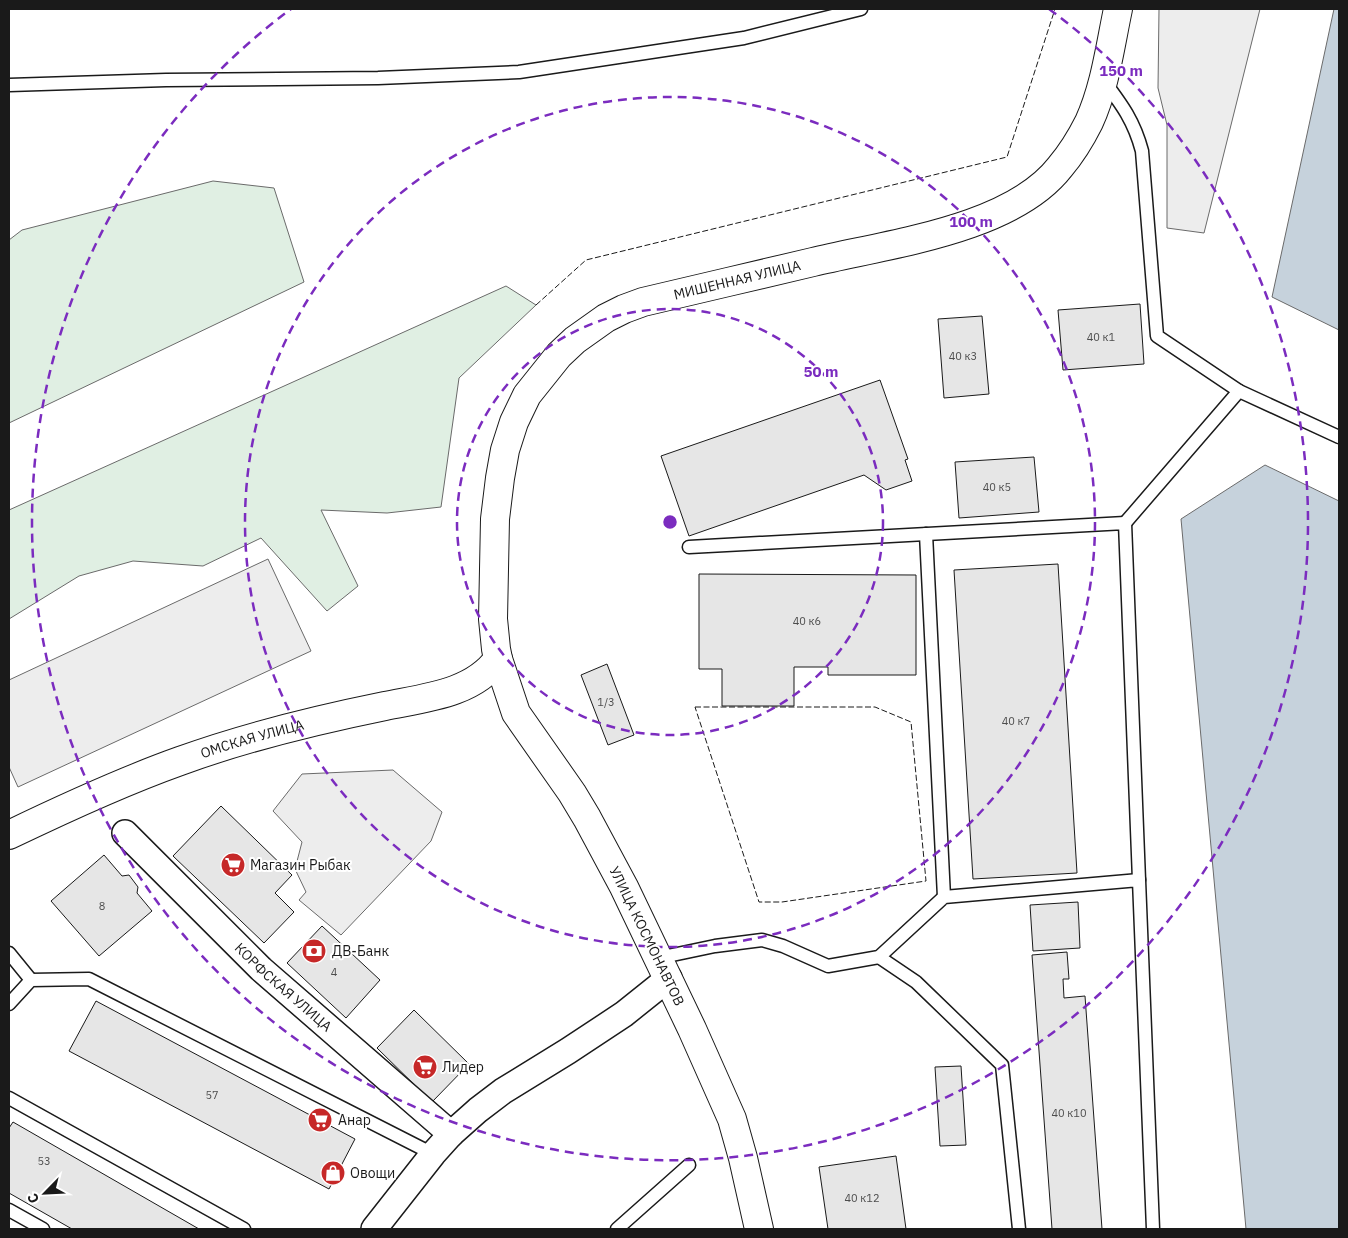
<svg xmlns="http://www.w3.org/2000/svg" width="1348" height="1238" font-family="'IBM Plex Sans',sans-serif">
  <style>
    .green { fill: #e0efe3; stroke: #6a6a6a }
    .parking { fill: #ededed; stroke: #6a6a6a }
    .water { fill: #c6d2dc; stroke: #6a6a6a }
    .building { fill: #e6e6e6; stroke: #1a1a1a }
    .lines { fill: none; stroke-linecap: round; stroke-linejoin: round }
    .lane-casing { stroke: #1a1a1a; stroke-width: 15 }
    .street-casing { stroke: #1a1a1a; stroke-width: 28 }
    .secondary-casing { stroke: #1a1a1a; stroke-width: 30 }
    .lane { stroke: #fff; stroke-width: 12 }
    .street { stroke: #fff; stroke-width: 25 }
    .secondary { stroke: #fff; stroke-width: 28 }
    .fence { stroke: #1a1a1a; stroke-width: 1; stroke-dasharray: 6 2.5; stroke-linecap: butt }
    .ring { fill: none; stroke: #7b2cbf; stroke-width: 2.5; stroke-dasharray: 9 6 }
    .labels { text-anchor: middle; dominant-baseline: central; stroke-width: 4; stroke-linejoin: round; paint-order: stroke }
    .number-label { font-size: 11px; fill: #4d4d4d }
    .street-label { font-size: 14px; fill: #1a1a1a; stroke: #fff }
    .poi-label { font-size: 14px; fill: #1a1a1a; stroke: #fff; text-anchor: start }
    .centre { fill: #7b2cbf; stroke: #fff; stroke-width: 2.5 }
    .ring-label { font-size: 15px; text-anchor: middle; font-weight: bold; fill: #7b2cbf; stroke: #fff; stroke-width: 4; stroke-linejoin: round; paint-order: stroke }
  </style>
  <rect width="100%" height="100%" fill="#fff"/>
  <g class="green">
    <polygon points="213,181 274,188 304,282 9,423 9,240 22,230"/>
    <polygon points="506,286 536,305 459,378 441,507 387,513 321,510 358,586 327,611 261,538 203,566 133,561 79,576 9,619 9,510"/>
  </g>
  <g class="parking">
    <polygon points="1159,9 1260,9 1204,233 1167,228 1167,125 1158,88"/>
    <polygon points="268,559 311,651 18,787 9,767 9,680"/>
    <polygon points="393,770 442,812 431,841 341,935 299,900 306,892 295,869 302,842 273,811 302,774"/>
  </g>
  <g class="water">
    <polygon points="1334,9 1339,9 1339,330 1272,297"/>
    <polygon points="1265,465 1339,501 1339,1229 1246,1229 1181,519"/>
  </g>
  <g class="building">
    <polygon points="1140,304 1144,364 1063,370 1058,310"/>
    <polygon points="982,316 989,394 944,398 938,319"/>
    <polygon points="880,380 908,459 905,460 912,481 886,490 864,475 689,536 661,456"/>
    <polygon points="1034,457 1039,512 959,518 955,462"/>
    <polygon points="1058,564 1077,873 973,879 954,570"/>
    <polygon points="699,574 916,575 916,675 828,675 828,667 794,667 794,706 722,706 722,669 699,669"/>
    <polygon points="607,664 634,735 608,745 581,675"/>
    <polygon points="221,806 292,875 275,893 294,912 264,943 173,856"/>
    <polygon points="104,855 122,876 129,875 138,887 137,893 152,911 99,956 51,901"/>
    <polygon points="1078,902 1080,948 1033,951 1030,905"/>
    <polygon points="322,926 380,980 346,1018 287,963"/>
    <polygon points="1067,952 1069,979 1063,979 1064,998 1085,996 1102,1229 1052,1229 1032,955"/>
    <polygon points="96,1001 355,1139 329,1189 69,1051"/>
    <polygon points="414,1010 469,1064 432,1102 377,1048"/>
    <polygon points="961,1066 966,1145 940,1146 935,1067"/>
    <polygon points="13,1122 199,1229 72,1229 9,1193 9,1128"/>
    <polygon points="896,1156 906,1229 828,1229 819,1167"/>
  </g>
  <g class="lines">
    <defs>
      <g id="lane">
        <path d="M1104,81C1122,105 1134,121 1142,151L1157,336L1239,391"/>
        <polyline points="9,85 166,80 378,78 519,72 744,38 861,9"/>
        <polyline points="1125,523 1239,391 1339,437"/>
        <polyline points="926,534 944,897"/>
        <polyline points="689,547 1125,523 1139,880"/>
        <polyline points="9,953 31,980"/>
        <polyline points="879,957 916,982 1002,1065 1019,1229"/>
        <polyline points="658,958 715,946 762,940 783,946 828,966 879,957 944,897 1139,880 1153,1229"/>
        <polyline points="9,1004 31,980 89,979 433,1154"/>
        <polyline points="9,1098 244,1229"/>
        <polyline points="9,1210 43,1229"/>
        <polyline points="617,1229 689,1165"/>
      </g>
      <g id="street">
        <path id="s1" d="M125,833L261,969L451,1134"/>
        <polyline points="374,1229 433,1154 451,1134 478,1110 503,1091 568,1051 624,1014 669,978"/>
      </g>
      <g id="secondary">
        <path id="s2" d="M9,835C65,808 121,782 180,761C246,737 316,720 385,706C424,698 473,694 498,659"/>
        <path id="s3" d="M759,1229L743,1158L732,1119L692,1029L624,887L587,818L572,793L516,713L498,659L496,649L493,619L495,519L500,478L505,450L514,422L527,395L559,355L575,340L606,318L624,309L643,302C700,289 756,275 813,262C887,244 1011,230 1060,167C1071,154 1081,138 1089,122C1105,87 1110,47 1118,9"/>
      </g>
    </defs>
    <use href="#lane" class="lane-casing"/>
    <use href="#street" class="street-casing"/>
    <use href="#secondary" class="secondary-casing"/>
    <use href="#lane" class="lane"/>
    <use href="#street" class="street"/>
    <use href="#secondary" class="secondary"/>
    <g class="fence">
      <polyline points="536,305 586,260 1007,157 1055,9"/>
      <polygon points="695,707 875,707 911,722 926,881 782,902 759,902"/>
    </g>
  </g>
  <g class="ring">
    <circle cx="670" cy="522" r="213"/>
    <circle cx="670" cy="522" r="425"/>
    <path d="M1049 9A638 638 0 1 1 291 9"/>
  </g>
  <defs>
    <symbol id="supermarket-disc" viewBox="-11 -11 22 22"><circle r="9.5" fill="#c62828" stroke="#fff"/><path d="M-6-5.5h2.5l.6 2H6L4.5 2H-2.5L-4.4-4H-6ZM-1.5 3.2a1.3 1.3 0 1 0 .1 0ZM3 3.2a1.3 1.3 0 1 0 .1 0Z" fill="#fff"/></symbol>
    <symbol id="bank-disc" viewBox="-11 -11 22 22"><circle r="9.5" fill="#c62828" stroke="#fff"/><path d="M-6-4H6V4H-6ZM0-2.3a2.3 2.3 0 1 0 0 4.6a2.3 2.3 0 1 0 0-4.6Z" fill="#fff"/></symbol>
    <symbol id="shop-disc" viewBox="-11 -11 22 22"><circle r="9.5" fill="#c62828" stroke="#fff"/><path d="M-5-2.5h2.3a2.7 3.5 0 0 1 5.4 0H5L5.5 6h-11ZM-1.5-2.5h3a1.5 2.3 0 0 0-3 0Z" fill="#fff"/></symbol>
  </defs>
  <g fill-rule="evenodd">
    <use href="#supermarket-disc" x="219" y="851" width="28" height="28"/>
    <use href="#bank-disc" x="300" y="937" width="28" height="28"/>
    <use href="#supermarket-disc" x="411" y="1053" width="28" height="28"/>
    <use href="#supermarket-disc" x="306" y="1106" width="28" height="28"/>
    <use href="#shop-disc" x="319" y="1159" width="28" height="28"/>
  </g>
  <g class="labels">
    <g class="number-label">
      <text x="1101" y="337">40 к1</text>
      <text x="963" y="356">40 к3</text>
      <text x="997" y="487">40 к5</text>
      <text x="807" y="621">40 к6</text>
      <text x="606" y="702">1/3</text>
      <text x="1016" y="721">40 к7</text>
      <text x="102" y="906">8</text>
      <text x="334" y="972">4</text>
      <text x="212" y="1095">57</text>
      <text x="1069" y="1113">40 к10</text>
      <text x="44" y="1161">53</text>
      <text x="862" y="1198">40 к12</text>
    </g>
    <g class="street-label">
      <text stroke="none"><textPath href="#s3" startOffset="1149">МИШЕННАЯ УЛИЦА</textPath></text>
      <text stroke="none"><textPath href="#s2" startOffset="262">ОМСКАЯ УЛИЦА</textPath></text>
      <text transform="translate(647 936) rotate(64)">УЛИЦА КОСМОНАВТОВ</text>
      <text stroke="none"><textPath href="#s1" startOffset="221">КОРФСКАЯ УЛИЦА</textPath></text>
    </g>
    <g class="poi-label">
      <text x="250" y="865">Магазин Рыбак</text>
      <text x="332" y="951">ДВ-Банк</text>
      <text x="442" y="1067">Лидер</text>
      <text x="338" y="1120">Анар</text>
      <text x="350" y="1173">Овощи</text>
    </g>
  </g>
  <circle cx="670" cy="522" r="8" class="centre"/>
  <g class="ring-label">
    <text x="1121" y="76">150 m</text>
    <text x="971" y="227">100 m</text>
    <text x="821" y="377">50 m</text>
  </g>
  <rect width="1348" height="1238" fill="none" stroke="#1a1a1a" stroke-width="20"/>
  <g transform="translate(45 1193) rotate(246)" stroke="#ffffff" stroke-width="4" paint-order="stroke">
  <path d="M0-4L9 19L0 12L-9 19Z" fill="#1a1a1a"/>
  <text y="-8" font-size="14" font-weight="bold" text-anchor="middle" fill="#1a1a1a">С</text>
  </g>
</svg>
